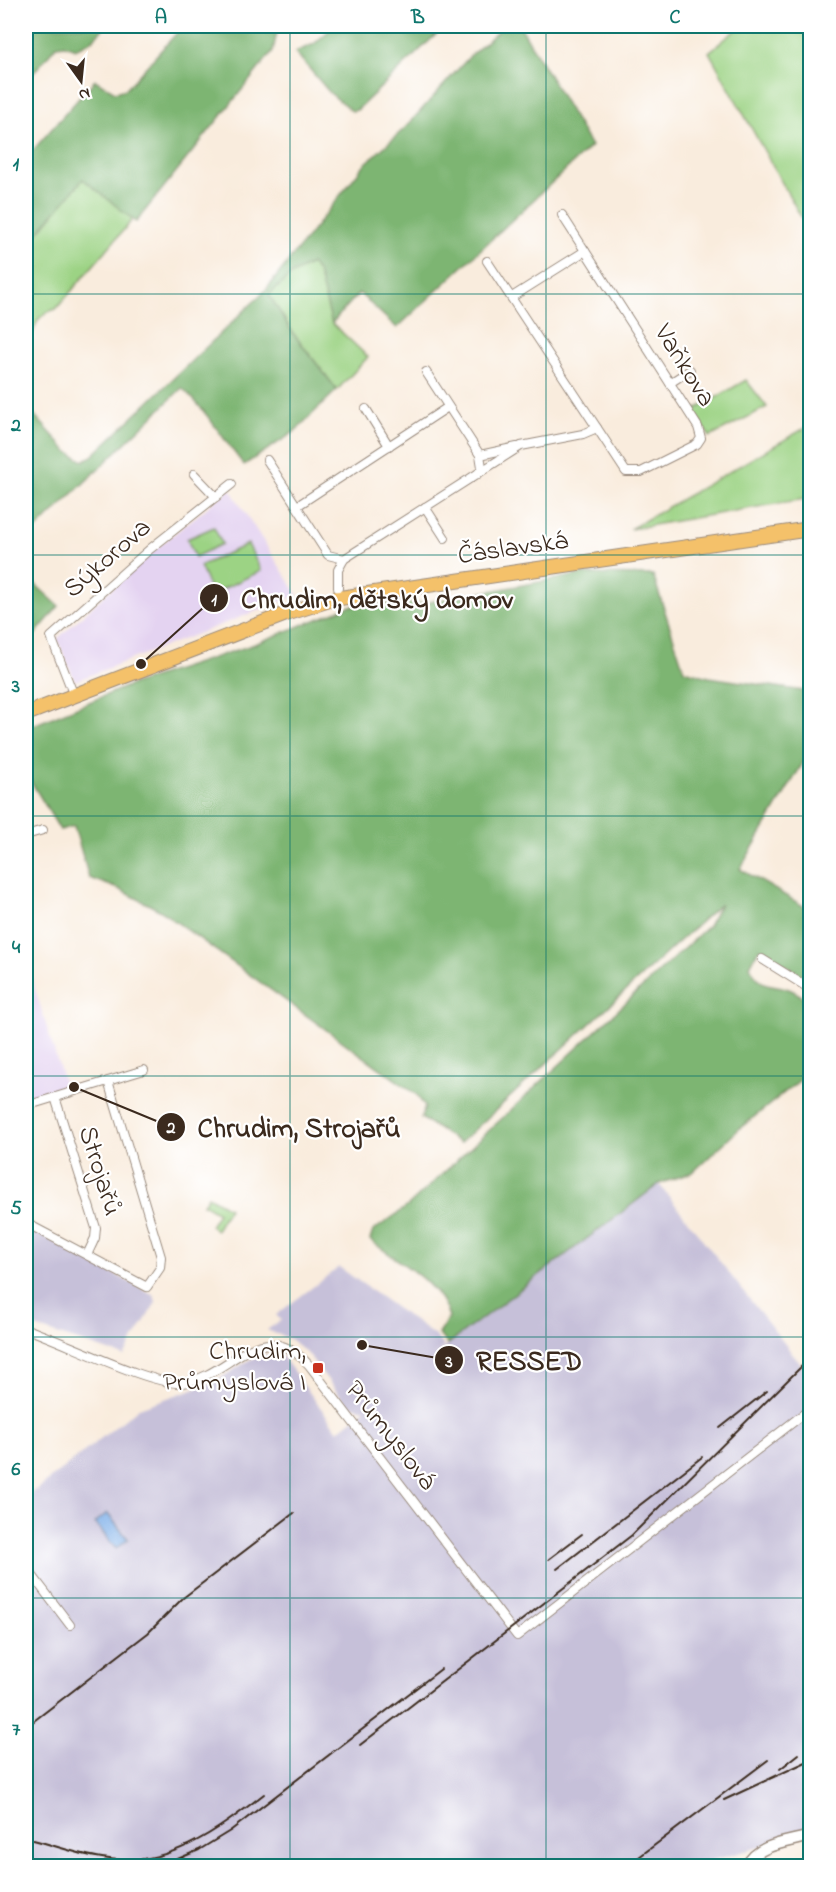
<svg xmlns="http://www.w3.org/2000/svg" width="836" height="1892" font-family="'Indie Flower',sans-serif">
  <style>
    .built { fill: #e4d3f1 }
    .industrial { fill: #c6c0d9 }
    .green { fill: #9cd384; stroke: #6c7e51; stroke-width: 1.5 }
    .forest { fill: #7db572; stroke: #5c7048; stroke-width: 1.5 }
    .water { fill: #7caee8; stroke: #5c6c83; stroke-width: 1.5 }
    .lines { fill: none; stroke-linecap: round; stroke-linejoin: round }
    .minor-casing { stroke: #9a8b7e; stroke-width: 10 }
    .tertiary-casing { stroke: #9a8b7e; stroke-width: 13 }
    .primary-casing { stroke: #9a8b7e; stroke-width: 16 }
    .minor { stroke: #fff; stroke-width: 8 }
    .tertiary { stroke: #fff; stroke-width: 10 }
    .primary { stroke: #f4c16a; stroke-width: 14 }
    .rail { stroke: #3b2a1e; stroke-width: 2 }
    .grid { fill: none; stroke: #0f766e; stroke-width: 1.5; stroke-opacity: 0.55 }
    .poi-dot { fill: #c8321e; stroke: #fff; stroke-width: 2 }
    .labels { text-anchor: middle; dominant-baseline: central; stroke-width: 4.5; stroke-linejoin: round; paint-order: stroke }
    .street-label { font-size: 27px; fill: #3b2a1e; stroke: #fff }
    .poi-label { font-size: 27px; fill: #3b2a1e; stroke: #fff; text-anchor: end }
    .leader { fill: none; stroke: #3b2a1e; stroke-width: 2 }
    .callout-dot { fill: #3b2a1e; stroke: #fff; stroke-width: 2 }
    .mark-label { font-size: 18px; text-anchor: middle; font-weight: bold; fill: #fff }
    .callout-label { font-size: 28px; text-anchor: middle; font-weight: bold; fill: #3b2a1e; stroke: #fff; stroke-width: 4.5; stroke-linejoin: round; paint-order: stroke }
    .neatline { fill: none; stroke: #0f766e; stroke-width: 2 }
    .grid-label { font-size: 20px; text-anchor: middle; font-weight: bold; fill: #0f766e }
  </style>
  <rect width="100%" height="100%" fill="#fff"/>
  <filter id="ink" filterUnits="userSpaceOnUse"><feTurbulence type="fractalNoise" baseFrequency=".0167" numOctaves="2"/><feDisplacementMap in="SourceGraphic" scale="12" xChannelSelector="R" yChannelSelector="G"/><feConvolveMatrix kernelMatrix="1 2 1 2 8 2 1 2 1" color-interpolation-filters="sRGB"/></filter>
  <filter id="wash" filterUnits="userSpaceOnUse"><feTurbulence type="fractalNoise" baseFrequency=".008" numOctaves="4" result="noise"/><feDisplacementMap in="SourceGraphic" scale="24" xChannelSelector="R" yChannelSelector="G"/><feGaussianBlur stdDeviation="1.35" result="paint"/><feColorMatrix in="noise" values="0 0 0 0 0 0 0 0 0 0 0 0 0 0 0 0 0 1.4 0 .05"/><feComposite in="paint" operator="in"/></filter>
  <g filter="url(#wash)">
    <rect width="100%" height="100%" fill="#f9ecdd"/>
    <g class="built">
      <polygon points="230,489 298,595 75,681 57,639 152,552"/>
      <polygon points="26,960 65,1086 26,1099"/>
    </g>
    <g class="industrial">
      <polygon points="659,1184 810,1376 810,1833 692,1866 26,1866 26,1498 139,1408 216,1381 251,1359 266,1355 282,1356 338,1431 365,1409 347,1405 308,1354 290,1339 267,1330 281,1320 276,1315 339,1267 435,1336 444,1346 433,1356"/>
      <polygon points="26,1227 154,1295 156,1302 124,1356 26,1324"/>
    </g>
    <g class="green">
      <polygon points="741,26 810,26 810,233 709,52"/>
      <path d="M83,179L133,219L56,309C31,317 40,326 26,343V247Z"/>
      <polygon points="311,264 318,272 332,323 368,357 337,390 293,333 269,295 292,274"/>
      <polygon points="746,380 767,407 710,437 693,411"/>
      <polygon points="810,425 810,498 630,529"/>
      <polygon points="214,527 222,544 195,557 187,539"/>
      <polygon points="248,544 261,571 212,594 200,566"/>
      <polygon points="208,1196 229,1208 216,1230 210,1226 218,1213 203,1204"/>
    </g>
    <g class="forest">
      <polygon points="26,26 106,26 90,42 75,49 65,45 56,46 26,82"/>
      <polygon points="183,26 269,26 277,32 273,51 136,222 83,179 26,247 26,158 95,80 115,92 126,89"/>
      <polygon points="334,26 445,26 357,110 352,111 330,93 295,52 314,44"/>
      <path d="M504,26H520L591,146L397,328L359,293L332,323L318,272L311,264L292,274L269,295L293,333L337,390L293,433L244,465C223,439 207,411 182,388L26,539V406L67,451L83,461L92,456L266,290L364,165L405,128L470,56Z"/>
      <path d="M583,574L653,575L684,670L709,677L810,692V751L740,869L810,910V980L759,949L750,966C762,990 769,982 789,989C797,992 804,998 810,1002V1072L739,1129L693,1172L659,1184L448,1344L438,1334L449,1317C440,1282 396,1261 370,1240L373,1231L408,1206L708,926L720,904L460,1143L421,1118L425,1107L417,1095L161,911L119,889L89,878L74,826L60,830L26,773V728L128,686L252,645L350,606L423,603Z"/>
      <polygon points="26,576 59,606 26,645"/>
    </g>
    <polygon class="water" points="107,1513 128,1539 116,1549 95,1523"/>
  </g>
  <g filter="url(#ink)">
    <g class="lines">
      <defs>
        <g id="minor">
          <polyline points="487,261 626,472 641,472 697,444 701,438 698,427 562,215"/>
          <polyline points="512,297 585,251"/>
          <polyline points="426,372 480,455 482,467 478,474"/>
          <polyline points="670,383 690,370"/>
          <polyline points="366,409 389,446"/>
          <polyline points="480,455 517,447"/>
          <polyline points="267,460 328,555 344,559"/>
          <polyline points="194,474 216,497"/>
          <polyline points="297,506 448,407"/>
          <polyline points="425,507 445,538"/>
          <polyline points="338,588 338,570 344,559 521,446 583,434 597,428"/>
          <polyline points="74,696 51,637 150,549 232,484"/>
          <polyline points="26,835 43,830"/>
          <polyline points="762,959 810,989"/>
          <polyline points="55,1097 96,1228 95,1238 87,1255"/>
          <polyline points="26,1106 144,1070"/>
          <polyline points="26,1223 147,1287 160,1268 161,1257 108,1081"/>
          <path d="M26,1329C61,1340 152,1386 182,1383C231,1377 260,1311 309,1365L517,1636L810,1409"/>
          <polyline points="26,1567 70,1625"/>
        </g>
        <path id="tertiary" d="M747,1866C756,1844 790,1842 810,1836"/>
        <polyline id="primary" points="26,714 286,614 333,599 810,529"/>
      </defs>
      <use href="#minor" class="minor-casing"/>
      <use href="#tertiary" class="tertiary-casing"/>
      <use href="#primary" class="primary-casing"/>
      <use href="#minor" class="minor"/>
      <use href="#tertiary" class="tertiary"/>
      <use href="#primary" class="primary"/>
      <g class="rail">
        <polyline points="720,1428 767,1391"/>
        <polyline points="549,1559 582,1534"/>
        <polyline points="557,1569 702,1457"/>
        <polyline points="26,1727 148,1633 183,1598 294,1513"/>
        <polyline points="360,1745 632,1535 809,1359"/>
        <polyline points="780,1769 799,1754"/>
        <polyline points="724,1800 806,1762"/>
        <path d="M26,1838C51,1844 76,1854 102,1858C166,1870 217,1831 264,1794"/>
        <polyline points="26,1866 28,1866"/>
        <polyline points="161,1866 199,1850 230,1831 441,1669"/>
        <polyline points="627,1866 768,1760"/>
      </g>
    </g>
  </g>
  <path class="grid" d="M290,26V1866M546,26V1866M26,294H810M26,555H810M26,816H810M26,1076H810M26,1337H810M26,1598H810"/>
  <rect class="poi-dot" x="312" y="1362" width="12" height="12" rx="3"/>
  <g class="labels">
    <g class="street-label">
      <text transform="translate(684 366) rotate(58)">Vaňkova</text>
      <text transform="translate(513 549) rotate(-8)">Čáslavská</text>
      <text transform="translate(108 559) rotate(-41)">Sýkorova</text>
      <text transform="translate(99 1171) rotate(73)">Strojařů</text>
      <text transform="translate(390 1436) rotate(52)">Průmyslová</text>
    </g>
    <g class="poi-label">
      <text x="306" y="1352">Chrudim,<tspan x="306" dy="31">Průmyslová I</tspan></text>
    </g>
  </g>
  <path class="leader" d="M141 664L214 598M74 1087L171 1127M362 1345L449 1360"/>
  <g class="callout-dot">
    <circle cx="141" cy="664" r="6"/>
    <circle cx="74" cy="1087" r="6"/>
    <circle cx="362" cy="1345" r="6"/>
    <circle cx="214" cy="598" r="15"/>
    <circle cx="171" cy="1127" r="15"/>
    <circle cx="449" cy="1360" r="15"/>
  </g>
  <g class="mark-label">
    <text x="214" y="605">1</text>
    <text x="171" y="1133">2</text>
    <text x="449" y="1367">3</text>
  </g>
  <g class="callout-label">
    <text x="377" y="608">Chrudim, dětský domov</text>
    <text x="299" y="1137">Chrudim, Strojařů</text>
    <text x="529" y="1370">RESSED</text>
  </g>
  <rect width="836" height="1892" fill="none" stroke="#fff" stroke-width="66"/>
  <g transform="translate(81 81) rotate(165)" stroke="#ffffff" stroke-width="4.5" paint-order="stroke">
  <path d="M0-4.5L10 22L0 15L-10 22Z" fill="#3b2a1e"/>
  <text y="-9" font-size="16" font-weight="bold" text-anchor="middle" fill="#3b2a1e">N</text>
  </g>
  <rect x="33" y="33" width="770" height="1826" class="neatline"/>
  <g class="grid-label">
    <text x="161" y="23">A</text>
    <text x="418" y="23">B</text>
    <text x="675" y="23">C</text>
    <text x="16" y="170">1</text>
    <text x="16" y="431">2</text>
    <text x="16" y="692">3</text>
    <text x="16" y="953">4</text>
    <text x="16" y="1214">5</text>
    <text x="16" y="1475">6</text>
    <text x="16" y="1735">7</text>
  </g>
</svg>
